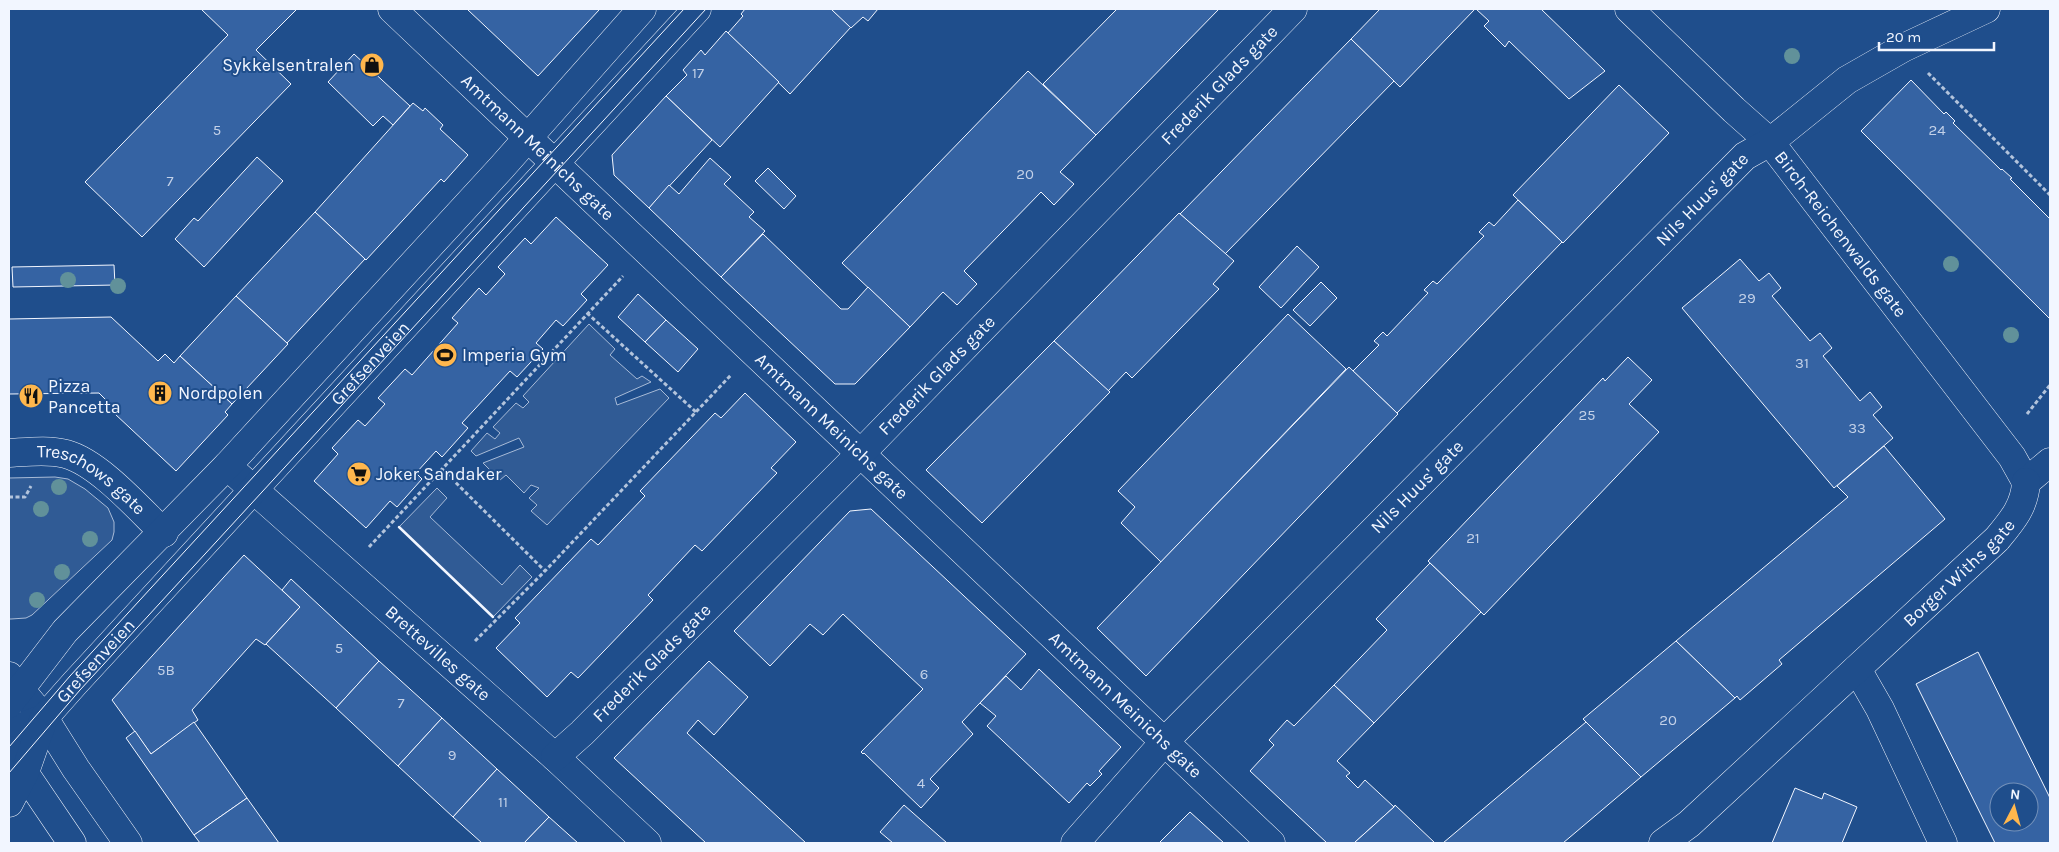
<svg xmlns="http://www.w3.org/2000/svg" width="2059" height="852" font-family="Karla,sans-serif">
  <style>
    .built { fill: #305b95; stroke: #a8bbd7 }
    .building { fill: #3563a3; stroke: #f2f6ff; fill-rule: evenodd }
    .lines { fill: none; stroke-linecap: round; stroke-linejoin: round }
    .minor-casing { stroke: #f2f6ff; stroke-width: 29 }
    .major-casing { stroke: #f2f6ff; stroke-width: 29 }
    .path { stroke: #b3c4dc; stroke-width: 3; stroke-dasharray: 4 2.5; stroke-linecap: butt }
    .minor { stroke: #1f4e8c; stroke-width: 28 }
    .major { stroke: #1f4e8c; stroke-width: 28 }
    .tram { stroke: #f2f6ff; stroke-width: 1 }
    .wall { stroke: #f2f6ff; stroke-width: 2.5 }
    .tree { fill: #61919a }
    .labels { text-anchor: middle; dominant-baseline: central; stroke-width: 4; stroke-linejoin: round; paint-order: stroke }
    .number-label { font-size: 15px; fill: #c3d1e8 }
    .poi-label { font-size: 18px; fill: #f2f6ff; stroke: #1f4e8c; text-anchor: start }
    .street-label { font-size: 18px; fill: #f2f6ff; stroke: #1f4e8c }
  </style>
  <rect width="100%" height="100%" fill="#1f4e8c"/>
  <g class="built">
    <polygon points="589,324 615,349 610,355 637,379 642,376 651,382 615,398 617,405 660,389 669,398 547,525 531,511 537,505 529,498 539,488 531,485 524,493 506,475 500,480 483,463 524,447 519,438 476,456 471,451 487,433 495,439 500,433 493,427 516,403 523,408 529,402 523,396"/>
    <polygon points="55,477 68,479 85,489 108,508 114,522 114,532 112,540 32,615 26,618 11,619 9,619 9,478"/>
    <polygon points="437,488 447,498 430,517 502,585 520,565 532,577 493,617 399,527"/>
  </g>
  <g class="building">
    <polygon points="201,9 297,9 256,50 291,84 142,237 85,182 228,35"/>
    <polygon points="469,9 598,9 599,10 538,76 468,10"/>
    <polygon points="745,9 831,9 851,27 790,94 728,33 743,16 741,14"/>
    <polygon points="831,9 878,9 868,21 863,17 851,28"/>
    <polygon points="1117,9 1219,9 1096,135 1043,84"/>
    <polygon points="1380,9 1475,9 1400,87 1351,39"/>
    <polygon points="1476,9 1541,9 1605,71 1569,99 1509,41 1505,47 1484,26 1489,21"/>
    <polygon points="726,31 779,82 720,147 666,96 687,75 683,70 701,50 705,55"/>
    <polygon points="1351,39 1394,81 1225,254 1180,214"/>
    <polygon points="354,54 410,106 393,125 383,116 373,126 328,82"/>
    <polygon points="1028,71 1096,135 1060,172 1074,184 1054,205 1041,192 964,271 977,284 957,305 943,292 910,327 842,263"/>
    <polygon points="1911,80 1944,114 1946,112 1955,121 1953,123 2001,170 2002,169 2012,178 2010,179 2050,219 2050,319 1861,131"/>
    <polygon points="1619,85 1669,133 1563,243 1513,195"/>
    <polygon points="666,96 712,140 649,208 614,175 612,155"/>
    <polygon points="413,103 423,111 425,108 443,125 440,129 468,155 444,182 441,179 366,260 315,212"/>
    <polygon points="257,157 283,181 204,267 175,239 194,218 198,221"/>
    <polygon points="710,158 731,177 724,184 754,212 749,217 765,231 721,277 649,208 669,185 679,194"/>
    <polygon points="768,168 796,196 784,209 755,181"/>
    <polygon points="1518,200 1562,242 1397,413 1353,371 1379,345 1374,341 1383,332 1387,336 1428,293 1424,290 1433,281 1437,284 1484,236 1479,232 1489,222 1494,226"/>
    <polygon points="315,212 365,259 287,343 236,296"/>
    <polygon points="1179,213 1234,261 1213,284 1219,289 1132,378 1126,372 1108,391 1054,341"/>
    <polygon points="556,217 608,265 581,294 587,300 563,326 556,320 536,343 543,349 517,377 510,371 462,423 468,428 442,457 436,451 416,473 422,479 397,507 390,501 366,528 314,481 338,454 332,448 358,420 365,426 385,404 378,398 405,369 412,375 458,323 452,318 479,288 486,295 505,274 498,267 525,238 531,244"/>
    <polygon points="763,234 841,309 848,309 868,287 910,327 855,384 835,384 721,277"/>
    <polygon points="1297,246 1319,267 1281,308 1259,287"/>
    <polygon points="1740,259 1759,281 1769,273 1781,288 1772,296 1810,341 1820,333 1832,348 1823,356 1860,401 1870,392 1882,407 1873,415 1893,438 1834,488 1682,308"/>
    <polygon points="114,265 115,285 13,287 12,267"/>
    <polygon points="1321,282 1337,298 1310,326 1293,310"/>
    <polygon points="638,294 666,320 645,342 618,317"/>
    <polygon points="236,296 288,344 232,404 180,356"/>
    <polygon points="1288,314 1346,369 1161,562 1121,523 1135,507 1118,491"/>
    <polygon points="111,317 158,361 165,354 174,363 180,356 232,404 225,412 228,415 176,471 115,414 117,411 99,393 9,394 9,319"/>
    <polygon points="666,320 698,349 678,372 645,342"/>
    <polygon points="1054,341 1110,392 982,523 926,470"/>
    <polygon points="1628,357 1652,380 1629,404 1659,432 1484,615 1428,561 1603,378 1605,381"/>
    <polygon points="1349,367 1398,414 1146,676 1097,628"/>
    <polygon points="745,393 796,442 771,468 777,473 702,551 695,545 648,595 653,600 578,678 571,672 547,697 496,648 520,623 515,618 591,539 598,545 645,496 640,491 715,413 721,418"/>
    <polygon points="1884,446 1945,519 1779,660 1782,664 1740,700 1737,696 1735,698 1676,641 1848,497 1837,486"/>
    <polygon points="871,509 1026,654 962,722 973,734 930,779 939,788 921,808 864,753 863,754 861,752 923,689 843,614 823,635 810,624 770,666 734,631 850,511"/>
    <polygon points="244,555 300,607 265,645 256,639 192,710 198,720 151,754 112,700"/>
    <polygon points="1430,563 1481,612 1374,723 1334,685 1387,630 1376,619"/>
    <polygon points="291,579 379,661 336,708 266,644 300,607 282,590"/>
    <polygon points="1676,641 1735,698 1641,777 1583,719"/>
    <path d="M1978,652L2050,798V843H1995L1916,684ZM1999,792H2029V822H1999Z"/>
    <polygon points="379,661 442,718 398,766 336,708"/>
    <polygon points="709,661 748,697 714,735 698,720 687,733 806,843 706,843 614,758"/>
    <polygon points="1039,669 1121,747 1099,771 1102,774 1090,786 1087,783 1069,803 987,726 996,716 980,703 1006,676 1021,690"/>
    <polygon points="1334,685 1374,723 1337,761 1350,773 1346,776 1358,788 1365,780 1394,807 1354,843 1327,843 1250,771 1274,745 1269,740 1287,720 1294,726"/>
    <polygon points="442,718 497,769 453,817 398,766"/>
    <polygon points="194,722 247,798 194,835 126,738 135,731 151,754"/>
    <polygon points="1586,722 1641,777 1563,843 1443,843"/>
    <polygon points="497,769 549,817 524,843 482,843 453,817"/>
    <polygon points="1795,788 1822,799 1824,793 1857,807 1842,843 1772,843"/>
    <polygon points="247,798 279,843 200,843 194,835"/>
    <polygon points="904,805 947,843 893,843 880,832"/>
    <polygon points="1395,805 1435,843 1354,843 1394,807"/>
    <polygon points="1190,812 1224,843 1159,843"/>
    <polygon points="549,817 578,843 524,843"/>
  </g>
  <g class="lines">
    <defs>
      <g id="minor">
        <path id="s1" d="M392,9L1271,843"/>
        <path id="s2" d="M1629,9L1734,110L1770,142L2012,457L2026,482"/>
        <path id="s3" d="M9,453C27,452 49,449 66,454C99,463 139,509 164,533"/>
        <path id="s4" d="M227,466L555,757L647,843"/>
        <polyline points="2026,482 2050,462"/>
        <polyline points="1857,669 1880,709 1943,843"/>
        <polyline points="9,676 44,718 76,769 128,843"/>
        <polyline points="9,734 23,726 44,718"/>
        <polyline points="9,750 72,843"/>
        <path id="s5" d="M555,757L582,733L861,453L1293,9"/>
        <path id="s6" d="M1075,843L1165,741L1745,156L1770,142L1847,80L1903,48L1986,9"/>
        <path id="s7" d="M1663,843L1689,824L1997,539C2012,521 2025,506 2026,482"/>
      </g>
      <g id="major">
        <polyline points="9,704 65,631 227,466 502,167 642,9"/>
        <path id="s8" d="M9,803L25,772L44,718L75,683L697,9"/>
      </g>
    </defs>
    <use href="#minor" class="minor-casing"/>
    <use href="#major" class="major-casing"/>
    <g class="path">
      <polyline points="1928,73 2050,195"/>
      <polyline points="587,313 696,412"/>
      <polyline points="2027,414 2050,385"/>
      <polyline points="442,469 545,571"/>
      <polyline points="9,497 25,497 31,486"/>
      <polyline points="369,547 623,276"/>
      <polyline points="475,641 545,571 731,375"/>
    </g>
    <use href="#minor" class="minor"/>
    <use href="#major" class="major"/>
    <g class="tram">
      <polyline points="9,747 70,676 684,9"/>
      <polyline points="9,773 80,690 706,9"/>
    </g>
    <polyline class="wall" points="399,527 493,617"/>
  </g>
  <g class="tree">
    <circle cx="1792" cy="56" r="8"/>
    <circle cx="1951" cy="264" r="8"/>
    <circle cx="68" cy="280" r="8"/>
    <circle cx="118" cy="286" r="8"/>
    <circle cx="2011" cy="335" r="8"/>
    <circle cx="59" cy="487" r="8"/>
    <circle cx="41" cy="509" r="8"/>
    <circle cx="90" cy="539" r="8"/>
    <circle cx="62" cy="572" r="8"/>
    <circle cx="37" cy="600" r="8"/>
  </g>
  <defs>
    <symbol id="shop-disc" viewBox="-11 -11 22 22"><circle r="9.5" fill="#ffb74d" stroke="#1f4e8c"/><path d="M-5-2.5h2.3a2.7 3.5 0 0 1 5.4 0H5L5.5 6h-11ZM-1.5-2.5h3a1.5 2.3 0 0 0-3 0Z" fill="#111"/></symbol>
    <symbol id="stadium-disc" viewBox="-11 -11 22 22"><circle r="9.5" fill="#ffb74d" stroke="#1f4e8c"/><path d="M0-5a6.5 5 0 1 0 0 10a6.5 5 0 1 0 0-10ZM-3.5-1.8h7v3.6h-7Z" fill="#111"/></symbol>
    <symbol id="building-disc" viewBox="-11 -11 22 22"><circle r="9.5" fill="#ffb74d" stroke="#1f4e8c"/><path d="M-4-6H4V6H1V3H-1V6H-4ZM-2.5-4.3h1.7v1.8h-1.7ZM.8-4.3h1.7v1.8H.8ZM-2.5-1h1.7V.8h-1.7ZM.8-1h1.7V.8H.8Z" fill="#111"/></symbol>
    <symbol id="restaurant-disc" viewBox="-11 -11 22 22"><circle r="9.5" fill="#ffb74d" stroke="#1f4e8c"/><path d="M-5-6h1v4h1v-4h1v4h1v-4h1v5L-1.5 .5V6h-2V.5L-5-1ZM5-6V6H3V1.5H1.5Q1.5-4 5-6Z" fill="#111"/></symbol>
    <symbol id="supermarket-disc" viewBox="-11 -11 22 22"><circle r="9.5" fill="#ffb74d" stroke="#1f4e8c"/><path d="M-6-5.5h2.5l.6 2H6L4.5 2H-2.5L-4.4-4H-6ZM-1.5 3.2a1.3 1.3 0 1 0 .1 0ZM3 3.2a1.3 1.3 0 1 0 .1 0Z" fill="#111"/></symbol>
  </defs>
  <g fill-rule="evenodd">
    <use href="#shop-disc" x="358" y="51" width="28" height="28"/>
    <use href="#stadium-disc" x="431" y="341" width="28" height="28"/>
    <use href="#building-disc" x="146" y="379" width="28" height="28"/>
    <use href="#restaurant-disc" x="17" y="382" width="28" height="28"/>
    <use href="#supermarket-disc" x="345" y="460" width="28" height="28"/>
  </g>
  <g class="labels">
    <g class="number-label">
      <text x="698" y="73">17</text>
      <text x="217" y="130">5</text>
      <text x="1937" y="130">24</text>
      <text x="1025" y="174">20</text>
      <text x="170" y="181">7</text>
      <text x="1747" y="298">29</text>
      <text x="1802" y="363">31</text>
      <text x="1587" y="415">25</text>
      <text x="1857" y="428">33</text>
      <text x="1473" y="538">21</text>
      <text x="339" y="648">5</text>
      <text x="166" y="670">5B</text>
      <text x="924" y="674">6</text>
      <text x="401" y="703">7</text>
      <text x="1668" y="720">20</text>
      <text x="452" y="755">9</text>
      <text x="921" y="783">4</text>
      <text x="503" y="802">11</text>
    </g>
    <g class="poi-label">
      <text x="354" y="65" text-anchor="end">Sykkelsentralen</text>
      <text x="462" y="355">Imperia Gym</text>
      <text x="48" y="386">Pizza<tspan x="48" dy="21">Pancetta</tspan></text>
      <text x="178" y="393">Nordpolen</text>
      <text x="376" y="474">Joker Sandaker</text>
    </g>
    <g class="street-label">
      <text stroke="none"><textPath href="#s5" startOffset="945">Frederik Glads gate</textPath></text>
      <text stroke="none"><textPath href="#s1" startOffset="201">Amtmann Meinichs gate</textPath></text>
      <text stroke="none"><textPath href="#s6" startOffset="899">Nils Huus' gate</textPath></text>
      <text stroke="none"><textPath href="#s2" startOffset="310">Birch-Reichenwalds gate</textPath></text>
      <text stroke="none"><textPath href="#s8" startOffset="574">Grefsenveien</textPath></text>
      <text stroke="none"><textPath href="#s5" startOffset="540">Frederik Glads gate</textPath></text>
      <text stroke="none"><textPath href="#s1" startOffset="606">Amtmann Meinichs gate</textPath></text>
      <text stroke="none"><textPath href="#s3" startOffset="91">Treschows gate</textPath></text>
      <text stroke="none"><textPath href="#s6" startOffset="494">Nils Huus' gate</textPath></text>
      <text stroke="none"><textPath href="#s7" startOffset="401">Borger Withs gate</textPath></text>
      <text stroke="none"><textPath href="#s4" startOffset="282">Brettevilles gate</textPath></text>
      <text stroke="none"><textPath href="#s8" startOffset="169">Grefsenveien</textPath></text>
      <text stroke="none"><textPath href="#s5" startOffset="135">Frederik Glads gate</textPath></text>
      <text stroke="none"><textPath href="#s1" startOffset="1011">Amtmann Meinichs gate</textPath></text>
    </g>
  </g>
  <rect width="2059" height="852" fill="none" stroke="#f2f6ff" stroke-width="20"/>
  <g transform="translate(2014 807) rotate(6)"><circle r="24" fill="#1f4e8c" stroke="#7391ba"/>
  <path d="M0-4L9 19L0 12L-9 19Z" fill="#ffb74d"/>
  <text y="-8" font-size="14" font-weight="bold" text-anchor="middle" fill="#f2f6ff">N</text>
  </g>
  <path d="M1879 42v8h115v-8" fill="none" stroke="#f2f6ff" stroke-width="2.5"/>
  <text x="1886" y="42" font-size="15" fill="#f2f6ff" stroke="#1f4e8c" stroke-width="4" paint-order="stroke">20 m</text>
</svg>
